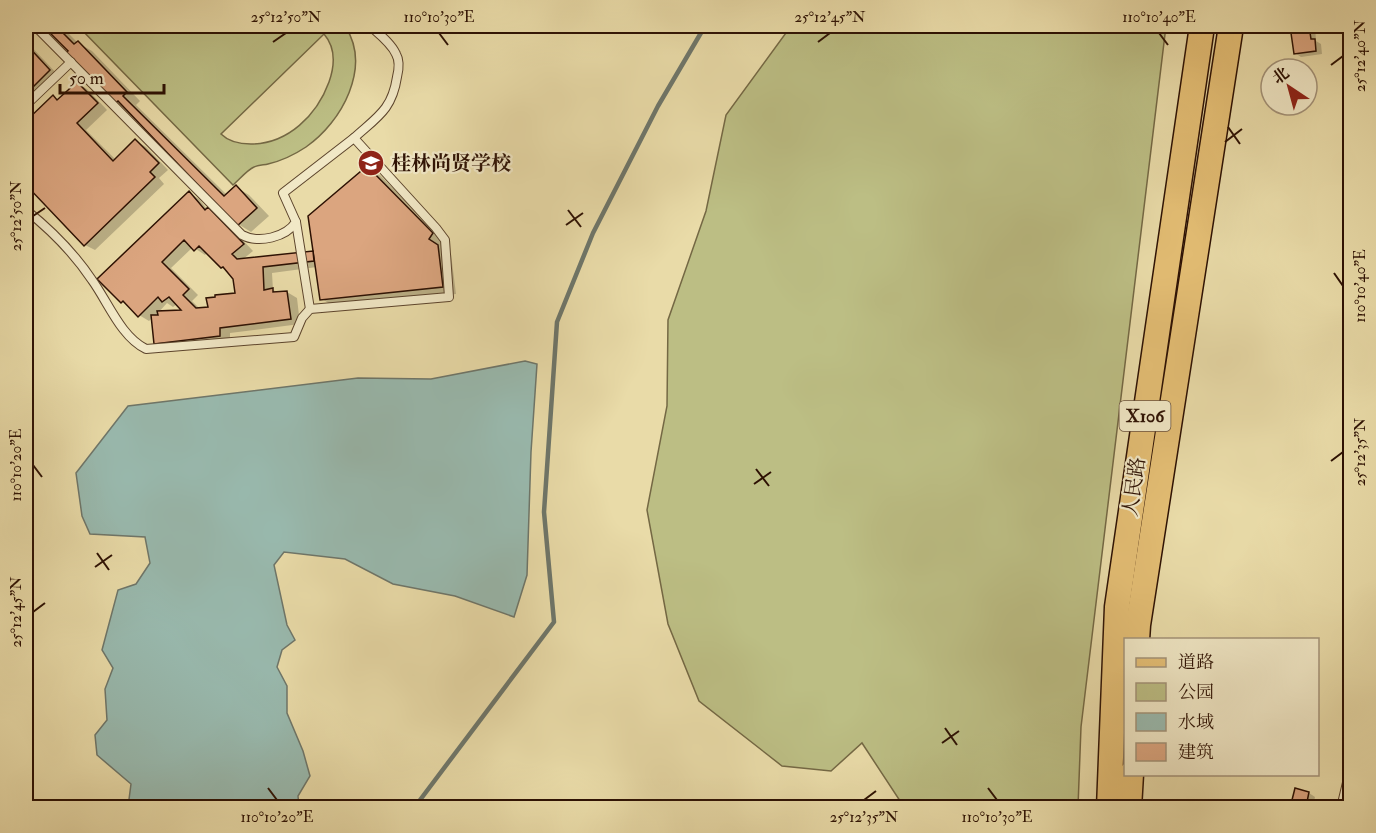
<svg xmlns="http://www.w3.org/2000/svg" width="1376" height="833" font-family="'IM FELL Double Pica','Noto Serif SC',serif">
  <style>
    .green { fill: #bcbe84; stroke: #746844; stroke-width: 1.5; fill-rule: evenodd }
    .water { fill: #99baaf; stroke: #6e766a; stroke-width: 1.5 }
    .shadow { fill: #0003; fill-rule: evenodd }
    .lines { fill: none; stroke-linecap: round; stroke-linejoin: round }
    .stream { stroke: #6e766a; stroke-width: 4.5 }
    .building { fill: #dba57f; stroke: #2d1103; stroke-width: 1.5; fill-rule: evenodd }
    .service-casing { stroke: #5c442c; stroke-width: 10 }
    .primary-casing { stroke: #2d1103; stroke-width: 27 }
    .service { stroke: #f1e8c6; stroke-width: 8 }
    .primary { stroke: #e4be74; stroke-width: 24 }
    .ticks { fill: none; stroke: #2d1103; stroke-width: 2 }
    .labels { text-anchor: middle; dominant-baseline: central; stroke-width: 4.5; stroke-linejoin: round; paint-order: stroke }
    .shield { fill: #f1e8c6; stroke: #68523e; stroke-width: 1.5 }
    .shield-label { font-size: 18px; font-weight: bold; fill: #2d1103 }
    .poi-label { font-size: 20px; font-weight: bold; fill: #2d1103; stroke: #f1e8c6; text-anchor: start }
    .street-label { font-size: 20px; fill: #2d1103; stroke: #f1e8c6 }
    .neatline { fill: none; stroke: #2d1103; stroke-width: 2 }
    .ticks-label { font-size: 15px; text-anchor: middle; fill: #2d1103 }
  </style>
  <rect width="100%" height="100%" fill="#e9dba8"/>
  <filter id="stains"><feTurbulence type="fractalNoise" baseFrequency=".00333" numOctaves="4"/><feColorMatrix values="0 0 0 0 .2 0 0 0 0 .09 0 0 0 0 .02 0 0 0 .5 -.17"/></filter>
  <radialGradient id="worn" r=".72"><stop offset=".6" stop-color="#630" stop-opacity="0"/><stop offset="1" stop-color="#630" stop-opacity=".3"/></radialGradient>
  <g class="green">
    <path d="M78,26H345C372,67 342,122 306,147C294,155 281,161 268,164C264,165 258,165 254,167C247,170 239,180 233,185ZM324,34C336,48 335,65 329,82C317,115 288,144 251,144C240,144 229,142 221,134Z"/>
    <polygon points="791,26 1166,26 1081,727 1078,807 904,807 862,743 831,771 782,766 699,701 668,624 647,510 667,406 668,320 706,211 726,115"/>
  </g>
  <polygon class="water" points="525,361 537,364 531,452 527,575 514,617 455,596 393,584 345,559 284,552 274,565 287,625 295,640 282,650 277,667 287,686 287,713 303,751 310,776 298,796 299,807 128,807 131,784 97,755 95,735 107,720 105,689 113,668 102,650 118,590 136,584 150,563 145,537 90,534 82,516 76,473 128,406 358,378 431,379"/>
  <g class="shadow">
    <polygon points="45,26 61,26 78,43 92,51 140,101 136,105 227,195 236,187 249,195 269,216 251,232 238,224 129,111 115,103 70,51"/>
    <polygon points="1292,26 1315,26 1316,41 1321,44 1322,54 1301,57 1295,53"/>
    <polygon points="26,41 59,76 26,108"/>
    <polygon points="77,83 87,89 107,110 86,130 116,160 136,141 146,147 168,170 159,178 164,184 95,250 85,245 26,183 26,123 53,97 59,101"/>
    <path d="M367,167L380,175L446,242L441,248L451,254L456,294L335,307L322,299L317,267L272,273L273,290L279,293L287,292L297,298L300,324L230,333V341L165,349L155,343L152,318L149,321L139,315L131,307L122,302L189,193L199,199L208,210L219,215L253,251L242,260L313,253L315,254ZM193,247L205,255L207,253L222,267L228,271L235,278L236,294L209,308L200,309L192,301L198,295L171,268ZM167,303L173,307L177,304L185,312L158,313Z"/>
    <polygon points="1296,790 1309,793 1315,797 1313,805 1319,808 1291,808"/>
  </g>
  <g class="lines">
    <polyline class="stream" points="414,808 554,622 544,512 557,322 593,233 658,106 705,26"/>
  </g>
  <g class="building">
    <polygon points="43,26 56,26 74,44 78,41 127,92 123,96 224,196 236,185 257,208 237,226 118,101 114,104 65,53 68,51"/>
    <polygon points="1290,26 1309,26 1311,39 1315,39 1316,51 1294,54"/>
    <polygon points="26,44 50,70 26,94"/>
    <polygon points="77,82 98,103 77,123 113,161 135,139 159,163 150,172 155,177 84,246 26,185 26,121 53,95 57,100"/>
    <polygon points="367,166 433,233 429,239 438,245 443,287 320,300 308,216"/>
    <path d="M189,191L205,210L208,207L244,244L232,254L237,259L313,251L314,261L263,267L264,290L273,288V292L287,291L291,319L220,328V336L154,344L151,315H158L157,311L181,310L169,297L162,302L158,297L138,317L123,301L121,303L97,279ZM184,240L194,251L199,246L221,268L223,267L233,279L235,293L215,295V297L206,298L208,307L196,308L183,295L189,289L162,262Z"/>
    <polygon points="1295,788 1309,792 1307,802 1315,804 1314,808 1290,808"/>
  </g>
  <g class="lines">
    <defs>
      <g id="service">
        <polyline points="1315,28 1333,26"/>
        <polyline points="26,105 71,62"/>
        <path d="M354,138C377,117 392,110 397,77C399,69 400,61 396,54C391,43 379,34 370,26"/>
        <path d="M26,210C51,230 74,253 92,280C108,302 121,337 146,349L294,337L302,318L310,309L449,297L445,240L436,228L354,138L283,193L296,222C286,237 259,244 242,235L35,26"/>
        <polyline points="296,222 310,309"/>
        <polyline points="1341,808 1350,770"/>
      </g>
      <g id="primary">
        <polyline points="1137,640 1138,625 1231,26"/>
        <polyline points="1109,808 1117,607 1202,26"/>
        <polyline points="1129,808 1131,774"/>
      </g>
    </defs>
    <use href="#service" class="service-casing"/>
    <use href="#primary" class="primary-casing"/>
    <use href="#service" class="service"/>
    <use href="#primary" class="primary"/>
  </g>
  <path class="ticks" d="M439,33L448,45M1159,33L1168,45M273,42L286,33M818,42L830,33M1331,65L1343,56M1228,127L1240,144M1225,142L1242,129M568,210L581,227M33,216L45,208M566,225L583,213M1334,273L1343,286M1331,461L1343,452M33,465L42,477M756,469L769,486M754,484L771,472M97,553L109,570M95,567L112,555M33,612L45,603M945,728L957,745M942,743L959,731M268,788L277,800M988,788L997,800M864,800L876,791"/>
  <defs>
    <symbol id="school-disc" viewBox="-11 -11 22 22"><circle r="9.5" fill="#8f2418" stroke="#f1e8c6"/><path d="M0-5L7-2L0 1L-7-2ZM-4 1L0 2.5L4 1V4Q0 6-4 4Z" fill="#fff"/></symbol>
  </defs>
  <g fill-rule="evenodd">
    <use href="#school-disc" x="356" y="148" width="30" height="30"/>
  </g>
  <g class="labels">
    <rect class="shield" x="1119.5" y="401" width="51" height="30" rx="4.5"/>
    <g class="shield-label">
      <text x="1145" y="416">X106</text>
    </g>
    <g class="poi-label">
      <text x="391" y="163">桂林尚贤学校</text>
    </g>
    <g class="street-label">
      <text transform="translate(1134 487) rotate(-82)">人民路</text>
    </g>
  </g>
  <rect width="1376" height="833" fill="none" stroke="#e9dba8" stroke-width="66"/>
  <rect x="1124" y="638" width="195" height="138" fill="#f1e8c6" stroke="#a39278" stroke-width="1.5"/>
  <rect x="1136" y="658" width="30" height="9" fill="#e4be74" stroke="#a39278" stroke-width="1.5"/>
  <text x="1178" y="668" font-size="18" fill="#2d1103">道路</text>
  <rect x="1136" y="683" width="30" height="18" fill="#bcbe84" stroke="#a39278" stroke-width="1.5"/>
  <text x="1178" y="698" font-size="18" fill="#2d1103">公园</text>
  <rect x="1136" y="713" width="30" height="18" fill="#99baaf" stroke="#a39278" stroke-width="1.5"/>
  <text x="1178" y="728" font-size="18" fill="#2d1103">水域</text>
  <rect x="1136" y="743" width="30" height="18" fill="#dba57f" stroke="#a39278" stroke-width="1.5"/>
  <text x="1178" y="758" font-size="18" fill="#2d1103">建筑</text>
  <g transform="translate(1289 87) rotate(324)"><circle r="28" fill="#f1e8c6" stroke="#a39278" stroke-width="1.5"/>
  <path d="M0-4.5L10 22L0 15L-10 22Z" fill="#8f2418"/>
  <text y="-9" font-size="16" font-weight="bold" text-anchor="middle" fill="#2d1103">北</text>
  </g>
  <path d="M60 84v9h104v-9" fill="none" stroke="#2d1103" stroke-width="3"/>
  <text x="69" y="84" font-size="18" fill="#2d1103" stroke="#f1e8c6" stroke-width="4.5" paint-order="stroke">50 m</text>
  <rect x="33" y="33" width="1310" height="767" class="neatline"/>
  <g class="ticks-label">
    <text x="286" y="22">25°12'50"N</text>
    <text x="439" y="22">110°10'30"E</text>
    <text x="830" y="22">25°12'45"N</text>
    <text x="1159" y="22">110°10'40"E</text>
    <text transform="translate(1360 56) rotate(-90)" y="5">25°12'40"N</text>
    <text transform="translate(16 216) rotate(-90)" y="5">25°12'50"N</text>
    <text transform="translate(1360 286) rotate(-90)" y="5">110°10'40"E</text>
    <text transform="translate(1360 452) rotate(-90)" y="5">25°12'35"N</text>
    <text transform="translate(16 465) rotate(-90)" y="5">110°10'20"E</text>
    <text transform="translate(16 612) rotate(-90)" y="5">25°12'45"N</text>
    <text x="277" y="822">110°10'20"E</text>
    <text x="864" y="822">25°12'35"N</text>
    <text x="997" y="822">110°10'30"E</text>
  </g>
  <rect width="100%" height="100%" filter="url(#stains)"/>
  <rect width="100%" height="100%" fill="url(#worn)"/>
</svg>
